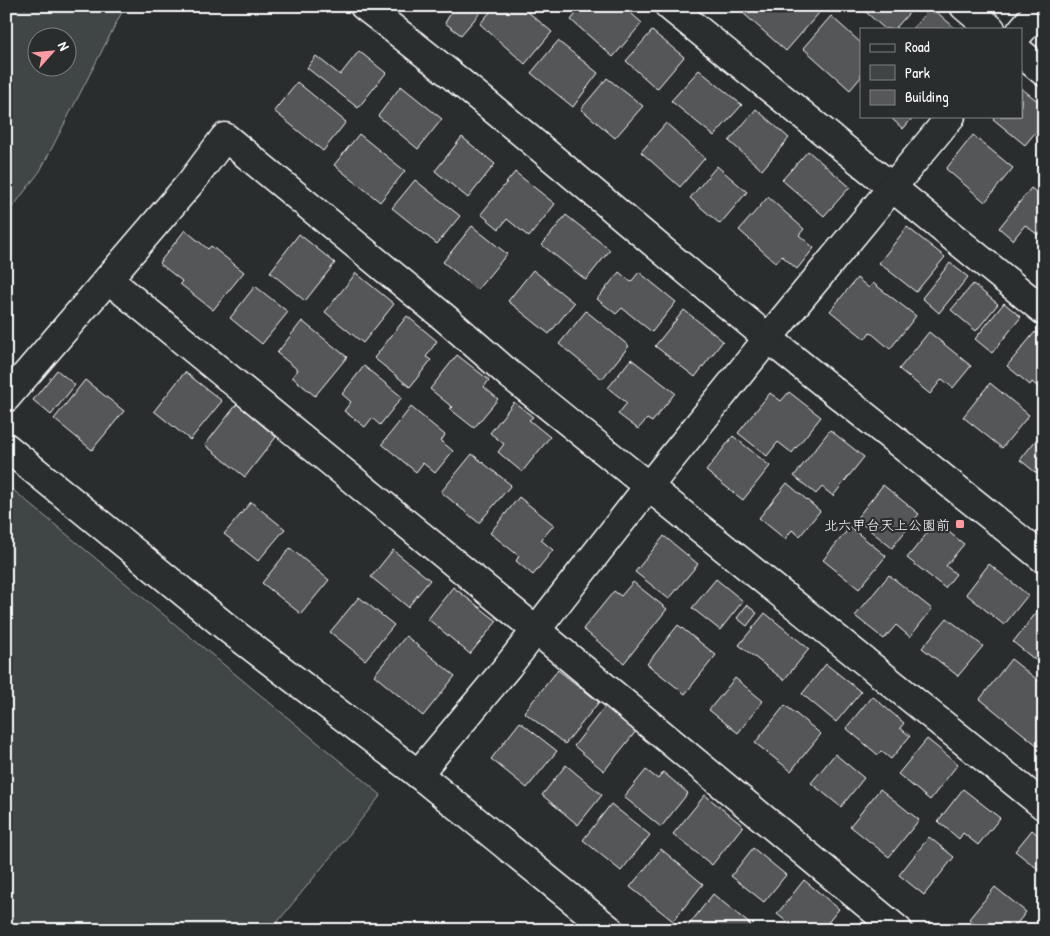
<svg xmlns="http://www.w3.org/2000/svg" width="1050" height="936" font-family="'Patrick Hand','Klee One',sans-serif">
  <style>
    .green { fill: #414445; stroke: #a0a2a2; fill-rule: evenodd }
    .building { fill: #555758; stroke: #fff }
    .lines { fill: none; stroke-linecap: round; stroke-linejoin: round }
    .minor-casing { stroke: #fff; stroke-width: 31 }
    .minor { stroke: #2a2d2e; stroke-width: 28 }
    .poi-dot { fill: #ff9aa2; stroke: #2a2d2e; stroke-width: 2 }
    .labels { text-anchor: middle; dominant-baseline: central; stroke-width: 4.5; stroke-linejoin: round; paint-order: stroke }
    .poi-label { font-size: 14px; fill: #fff; stroke: #2a2d2e; text-anchor: end }
  </style>
  <rect width="100%" height="100%" fill="#2a2d2e"/>
  <filter id="ink" filterUnits="userSpaceOnUse"><feTurbulence type="fractalNoise" baseFrequency=".02" numOctaves="2"/><feDisplacementMap in="SourceGraphic" scale="10" xChannelSelector="R" yChannelSelector="G"/><feConvolveMatrix kernelMatrix="1 2 1 2 8 2 1 2 1" color-interpolation-filters="sRGB"/></filter>
  <g filter="url(#ink)">
    <g class="green">
      <path d="M6,6H125L40,171L6,216ZM38,38H68V68H38Z"/>
      <polygon points="6,484 381,795 271,930 6,930"/>
    </g>
    <g class="building">
      <polygon points="455,6 486,6 461,35 445,23"/>
      <polygon points="495,6 521,6 552,32 525,64 480,24"/>
      <polygon points="582,6 623,6 642,23 613,57 571,20"/>
      <polygon points="748,6 811,6 819,13 786,51 743,13"/>
      <polygon points="859,6 915,6 895,29 885,29"/>
      <polygon points="931,7 956,29 912,29"/>
      <polygon points="831,16 861,43 861,77 850,90 803,48"/>
      <polygon points="652,31 684,57 657,89 626,61"/>
      <polygon points="558,41 598,73 573,107 531,73"/>
      <polygon points="359,51 386,73 358,108 307,68 316,56 340,75"/>
      <polygon points="699,70 742,105 714,136 671,101"/>
      <polygon points="607,78 643,106 615,138 581,109"/>
      <polygon points="297,82 346,122 323,151 274,111"/>
      <polygon points="401,86 442,119 418,149 378,116"/>
      <polygon points="1021,88 1044,106 1044,122 1025,145 993,119 995,116 1021,116"/>
      <polygon points="756,109 789,138 762,170 729,141"/>
      <polygon points="889,116 914,116 903,129"/>
      <polygon points="666,123 705,158 680,187 641,152"/>
      <polygon points="359,134 405,171 380,202 334,165"/>
      <polygon points="973,135 1013,168 985,202 946,169"/>
      <polygon points="462,137 495,164 468,198 435,171"/>
      <polygon points="808,151 850,187 824,216 782,180"/>
      <polygon points="717,166 747,192 720,224 690,198"/>
      <polygon points="515,172 555,204 529,237 507,219 499,229 481,214"/>
      <polygon points="415,180 460,216 437,244 392,208"/>
      <polygon points="1031,188 1044,198 1044,228 1038,235 1025,225 1013,240 999,228"/>
      <polygon points="768,197 804,229 799,235 814,248 797,269 782,256 776,263 739,230"/>
      <polygon points="566,215 610,250 586,280 542,245"/>
      <polygon points="472,226 507,254 477,290 443,262"/>
      <polygon points="907,227 945,257 916,292 879,263"/>
      <polygon points="185,230 208,249 211,246 244,272 213,310 180,284 182,281 159,263"/>
      <polygon points="299,234 335,263 305,301 270,272"/>
      <polygon points="950,263 968,277 939,313 922,298"/>
      <polygon points="533,270 574,303 549,334 508,301"/>
      <polygon points="619,272 631,282 639,272 676,302 652,332 622,308 616,314 597,299"/>
      <polygon points="356,273 394,304 363,343 325,312"/>
      <polygon points="857,278 869,288 873,283 916,316 890,349 870,332 865,339 830,311"/>
      <polygon points="973,284 998,304 976,331 951,310"/>
      <polygon points="255,286 288,312 262,344 230,318"/>
      <polygon points="1004,303 1021,317 992,353 975,339"/>
      <polygon points="684,310 723,341 695,377 655,346"/>
      <polygon points="586,311 629,346 602,379 559,344"/>
      <polygon points="407,316 437,341 426,357 431,360 410,387 374,358"/>
      <polygon points="302,321 347,357 315,396 292,377 298,370 277,353"/>
      <polygon points="929,332 971,366 953,388 942,379 930,394 899,369"/>
      <polygon points="1035,332 1044,339 1044,392 1032,382 1030,385 1007,366"/>
      <polygon points="457,355 489,380 484,387 498,399 474,428 450,409 452,407 430,389"/>
      <polygon points="631,359 675,393 652,422 647,419 638,429 618,414 627,403 608,388"/>
      <polygon points="364,366 402,397 380,425 372,418 365,427 344,411 351,402 342,394"/>
      <polygon points="57,370 75,385 51,415 33,400"/>
      <polygon points="185,372 222,401 190,440 154,411"/>
      <polygon points="85,380 124,411 92,450 54,419"/>
      <polygon points="990,383 1029,415 1002,448 963,417"/>
      <polygon points="789,392 821,417 792,453 778,442 767,456 738,433 770,393 781,401"/>
      <polygon points="514,402 533,417 529,420 550,437 522,472 498,452 504,444 490,433"/>
      <polygon points="237,404 276,437 245,477 205,445"/>
      <polygon points="411,407 445,435 441,441 453,451 435,473 423,463 416,472 382,444"/>
      <polygon points="830,430 864,457 833,496 822,487 816,494 794,476"/>
      <polygon points="1044,430 1044,479 1020,460"/>
      <polygon points="733,436 770,466 743,500 706,471"/>
      <polygon points="472,454 511,485 479,523 441,492"/>
      <polygon points="787,483 820,511 800,536 792,530 785,539 759,518"/>
      <polygon points="883,485 919,514 892,548 856,519"/>
      <polygon points="519,497 554,525 541,540 553,550 533,575 516,561 519,556 490,533"/>
      <polygon points="251,502 285,529 258,561 224,534"/>
      <polygon points="936,522 964,544 946,566 956,574 945,588 907,558"/>
      <polygon points="850,527 886,556 859,589 823,560"/>
      <polygon points="664,536 698,564 669,599 635,572"/>
      <polygon points="290,548 329,580 301,614 262,583"/>
      <polygon points="393,550 430,580 408,607 371,577"/>
      <polygon points="989,564 1028,595 1004,625 966,594"/>
      <polygon points="889,575 932,609 910,637 896,625 884,639 855,616"/>
      <polygon points="716,579 743,601 720,630 692,608"/>
      <polygon points="633,582 667,609 624,663 583,629 614,591 621,596"/>
      <polygon points="453,587 497,621 470,654 428,619"/>
      <polygon points="359,597 394,625 365,660 330,632"/>
      <polygon points="1044,603 1044,667 1013,642"/>
      <polygon points="747,605 757,613 747,626 737,618"/>
      <polygon points="765,613 809,649 784,680 739,645"/>
      <polygon points="947,618 983,646 958,676 922,648"/>
      <polygon points="678,625 716,655 685,694 647,664"/>
      <polygon points="406,636 455,676 423,716 374,675"/>
      <polygon points="1011,659 1044,685 1044,739 1038,746 980,699"/>
      <polygon points="826,664 861,692 836,722 802,694"/>
      <polygon points="558,670 599,702 565,744 524,712"/>
      <polygon points="735,678 763,701 738,733 709,710"/>
      <polygon points="872,696 904,723 900,728 910,736 891,759 881,751 878,755 846,728"/>
      <polygon points="606,705 637,730 604,771 574,746"/>
      <polygon points="785,705 821,734 791,771 755,743"/>
      <polygon points="520,722 557,751 527,788 491,759"/>
      <polygon points="927,739 958,764 930,800 898,774"/>
      <polygon points="835,754 864,778 841,807 811,783"/>
      <polygon points="566,765 602,795 578,825 542,795"/>
      <polygon points="646,770 658,779 663,772 688,793 661,827 624,797"/>
      <polygon points="880,789 919,820 889,857 850,826"/>
      <polygon points="963,789 1000,818 978,845 963,833 959,839 938,821"/>
      <polygon points="705,795 743,826 712,865 673,834"/>
      <polygon points="611,804 650,835 621,871 583,840"/>
      <polygon points="1032,830 1044,840 1044,872 1043,873 1015,851"/>
      <polygon points="929,837 954,857 924,895 899,875"/>
      <polygon points="753,848 786,875 764,902 731,876"/>
      <polygon points="661,849 703,884 673,921 630,887"/>
      <polygon points="804,880 839,909 822,930 797,930 777,914"/>
      <polygon points="995,887 1026,912 1012,930 982,930 969,919"/>
      <polygon points="713,894 751,925 747,930 692,930 688,926"/>
    </g>
    <g class="lines">
      <defs>
        <g id="minor">
          <path d="M364,6C503,113 634,228 769,339C860,413 953,485 1044,559"/>
          <polyline points="669,6 1044,311"/>
          <polyline points="964,6 991,29"/>
          <polyline points="1021,31 1042,6"/>
          <polyline points="1021,53 1044,72"/>
          <polyline points="108,279 536,630 898,930"/>
          <polyline points="6,398 192,181 225,137 445,318 509,374 1044,806"/>
          <polyline points="6,447 231,631 418,774 610,930"/>
          <polyline points="418,774 508,666 648,487 786,316 951,116"/>
        </g>
      </defs>
      <use href="#minor" class="minor-casing"/>
      <use href="#minor" class="minor"/>
    </g>
  </g>
  <rect class="poi-dot" x="955" y="519" width="10" height="10" rx="2.5"/>
  <g class="labels">
    <g class="poi-label">
      <text x="950" y="524">北六甲台天上公園前</text>
    </g>
  </g>
  <rect width="1050" height="936" fill="none" stroke="#2a2d2e" stroke-width="25"/>
  <rect x="12" y="12" width="1025" height="911" fill="none" stroke="#fff" stroke-width="2" filter="url(#ink)"/>
  <rect x="860" y="28" width="162" height="90" fill="#2a2d2e" stroke="#7f8182"/>
  <rect x="870" y="44" width="25" height="8" fill="#2a2d2e" stroke="#7f8182"/>
  <text x="905" y="52" font-size="15" fill="#ffffff">Road</text>
  <rect x="870" y="65" width="25" height="15" fill="#414445" stroke="#7f8182"/>
  <text x="905" y="78" font-size="15" fill="#ffffff">Park</text>
  <rect x="870" y="90" width="25" height="15" fill="#555758" stroke="#7f8182"/>
  <text x="905" y="102" font-size="15" fill="#ffffff">Building</text>
  <g transform="translate(52 52) rotate(63)"><circle r="24" fill="#2a2d2e" stroke="#7f8182"/>
  <path d="M0-4L9 19L0 12L-9 19Z" fill="#ff9aa2"/>
  <text y="-8" font-size="14" font-weight="bold" text-anchor="middle" fill="#ffffff">N</text>
  </g>
</svg>
